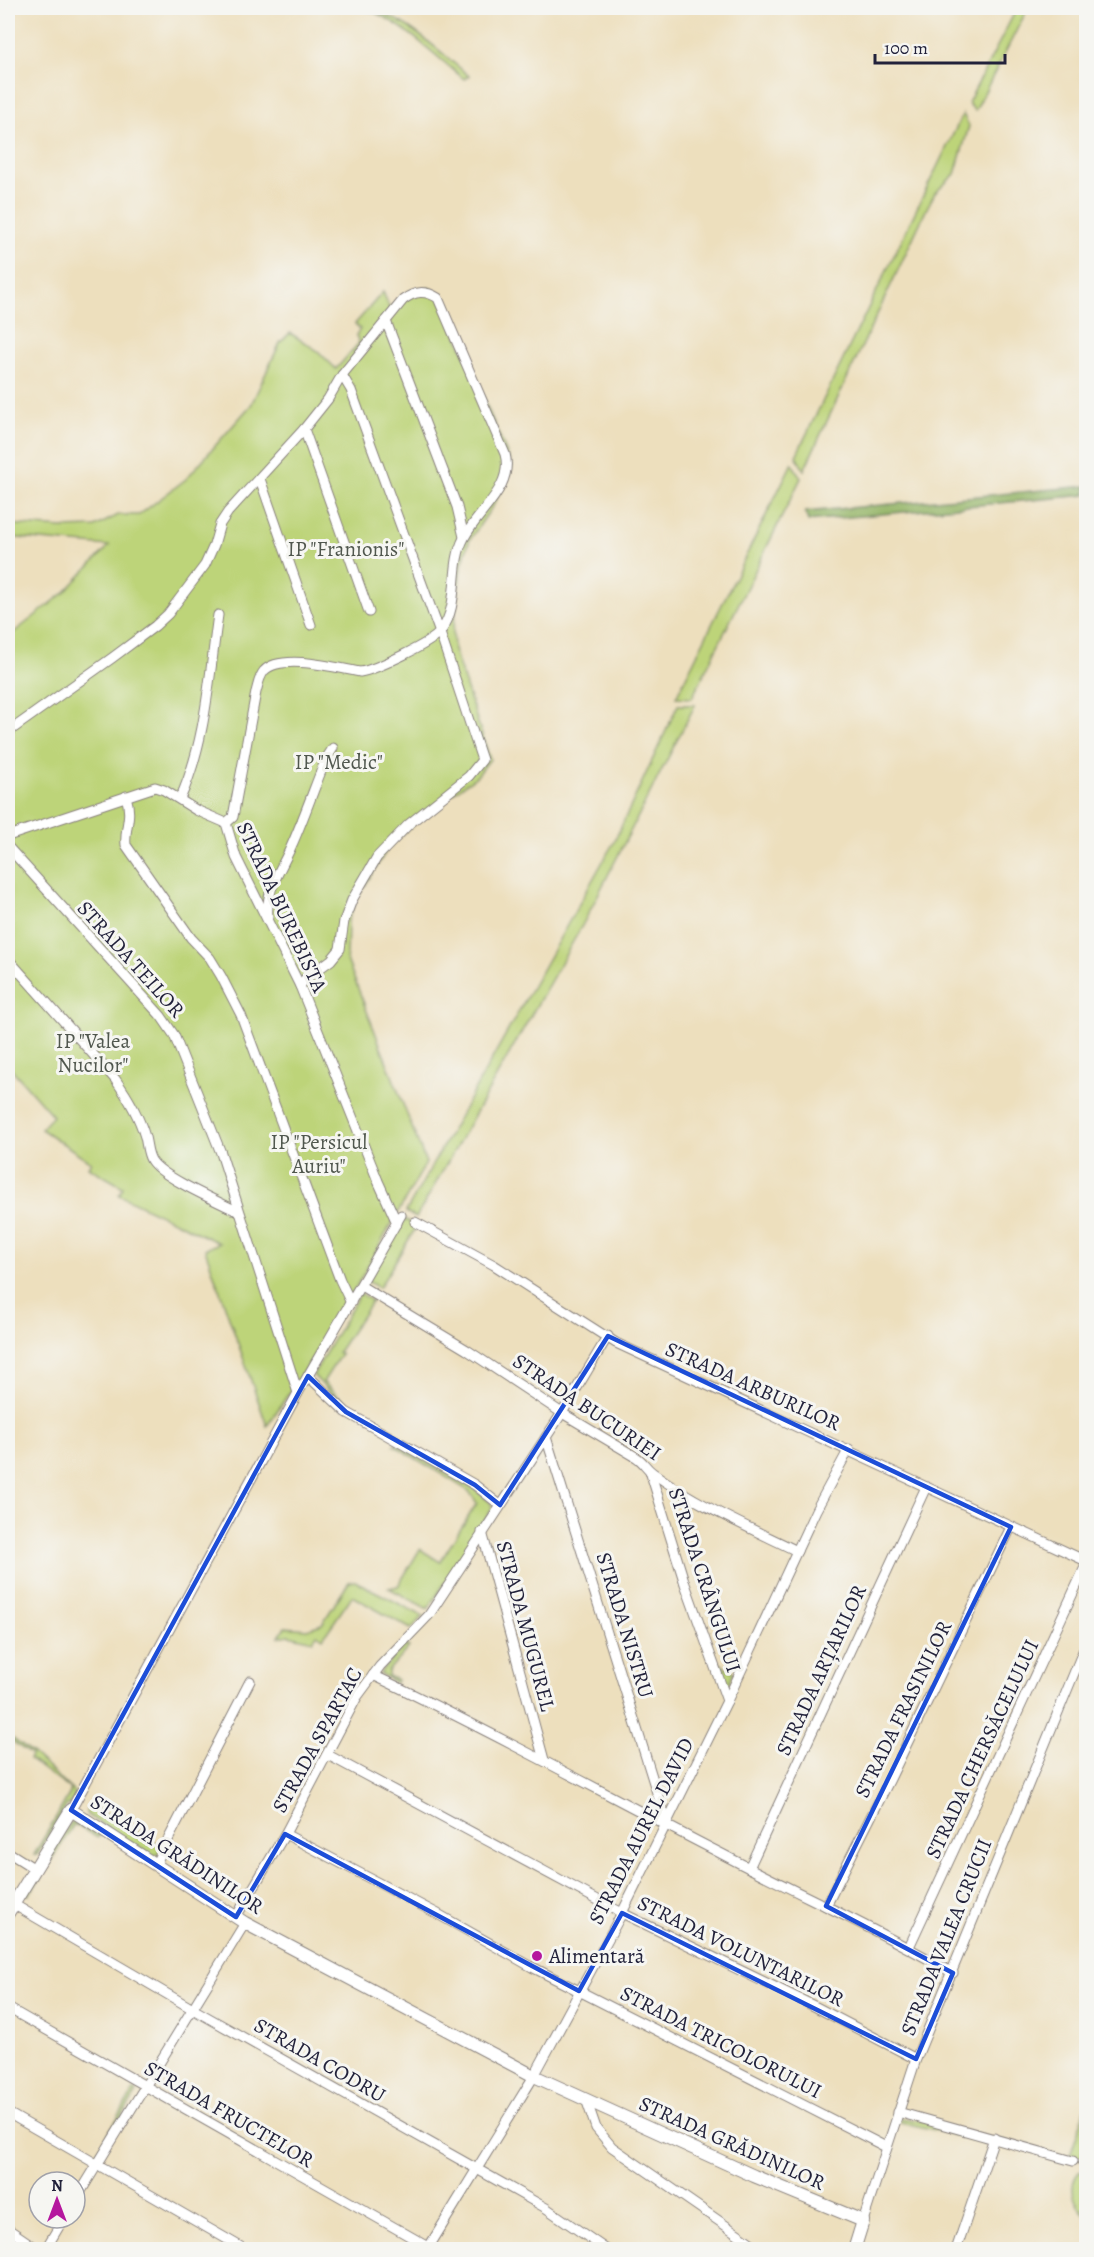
<svg xmlns="http://www.w3.org/2000/svg" width="1094" height="2257" font-family="Alegreya,serif">
  <style>
    .green { fill: #bdd479; stroke: #707b5a; stroke-width: 1.5 }
    .forest { fill: #96b669; stroke: #5c6c52; stroke-width: 1.5 }
    .lines { fill: none; stroke-linecap: round; stroke-linejoin: round }
    .minor-casing { stroke: #88807c; stroke-width: 11 }
    .tertiary-casing { stroke: #88807c; stroke-width: 14 }
    .minor { stroke: #fff; stroke-width: 9 }
    .tertiary { stroke: #fff; stroke-width: 12 }
    .marked { fill: none; stroke: #1d4ed8; stroke-width: 4.5; stroke-linejoin: round }
    .poi-dot { fill: #b5179e; stroke: #f6f6f2; stroke-width: 2 }
    .labels { text-anchor: middle; dominant-baseline: central; stroke-width: 6; stroke-linejoin: round; paint-order: stroke }
    .park-label { font-size: 21px; fill: #50574e; stroke: #f6f6f2 }
    .street-label { font-size: 21px; fill: #22223b; stroke: #f6f6f2 }
    .poi-label { font-size: 21px; fill: #22223b; stroke: #f6f6f2; text-anchor: start }
  </style>
  <rect width="100%" height="100%" fill="#f6f6f2"/>
  <filter id="ink" filterUnits="userSpaceOnUse"><feTurbulence type="fractalNoise" baseFrequency=".0167" numOctaves="2"/><feDisplacementMap in="SourceGraphic" scale="12" xChannelSelector="R" yChannelSelector="G"/><feConvolveMatrix kernelMatrix="1 2 1 2 8 2 1 2 1" color-interpolation-filters="sRGB"/></filter>
  <filter id="wash" filterUnits="userSpaceOnUse"><feTurbulence type="fractalNoise" baseFrequency=".008" numOctaves="4" result="noise"/><feDisplacementMap in="SourceGraphic" scale="24" xChannelSelector="R" yChannelSelector="G"/><feGaussianBlur stdDeviation="1.35" result="paint"/><feColorMatrix in="noise" values="0 0 0 0 0 0 0 0 0 0 0 0 0 0 0 0 0 1.4 0 .05"/><feComposite in="paint" operator="in"/></filter>
  <g filter="url(#wash)">
    <rect width="100%" height="100%" fill="#eddfbd"/>
    <g class="green">
      <path d="M347,8C395,5 434,47 469,76L464,79C438,58 398,18 366,10C360,8 353,8 347,8Z"/>
      <polygon points="1017,8 1028,8 975,111 968,103"/>
      <polygon points="963,114 969,126 955,174 935,193 928,206 804,470 796,456"/>
      <polygon points="417,288 430,288 440,295 512,466 510,473 494,504 469,541 461,568 453,630 454,650 490,759 477,776 430,809 388,848 357,898 348,920 347,960 426,1163 352,1294 348,1295 324,1341 267,1426 205,1249 219,1243 119,1195 123,1187 88,1167 91,1162 41,1129 53,1116 8,1065 8,637 64,593 109,546 8,537 8,524 62,528 95,527 118,515 139,515 186,479 251,405 280,343 290,333 318,351 336,369 359,343 356,335 360,329 355,324 383,292 390,309 401,297"/>
      <polygon points="792,463 801,478 692,698 676,697"/>
      <polygon points="678,705 695,705 583,924 416,1218 406,1212 615,840"/>
      <polygon points="404,1219 417,1226 379,1288 367,1281"/>
      <polygon points="360,1293 372,1301 338,1352 341,1354 323,1382 343,1400 339,1402 313,1375"/>
      <polygon points="396,1443 473,1488 491,1503 492,1509 428,1609 389,1588 398,1586 420,1549 440,1562 477,1503 469,1491 394,1445"/>
      <polygon points="355,1581 423,1616 411,1629 352,1596 323,1638 317,1634 313,1641 289,1635 279,1637 285,1627 307,1629 322,1624 349,1582"/>
      <polygon points="405,1645 409,1647 388,1671 388,1676 397,1680 396,1683 379,1673"/>
      <polygon points="717,1662 734,1672 727,1689"/>
      <polygon points="8,1735 32,1753 74,1792 74,1798 69,1805 67,1805 37,1855 34,1855 70,1793 70,1789 29,1759 31,1755 8,1738"/>
      <polygon points="90,1805 162,1846 157,1855 152,1856 87,1815 86,1812"/>
      <polygon points="77,1820 100,1835 98,1838 74,1824 29,1895 25,1893 71,1822"/>
      <polygon points="134,2090 137,2092 97,2157 95,2156"/>
      <polygon points="1086,2107 1086,2142 1081,2159 1070,2156"/>
      <polygon points="901,2118 928,2122 981,2137 985,2145 982,2141 900,2122"/>
      <path d="M1086,2171V2215C1074,2204 1067,2186 1079,2172Z"/>
    </g>
    <polygon class="forest" points="1086,486 1086,495 808,521 805,512"/>
  </g>
  <g filter="url(#ink)">
    <g class="lines">
      <defs>
        <g id="minor">
          <polyline points="386,321 457,507 464,537"/>
          <polyline points="304,429 369,612"/>
          <polyline points="260,479 311,625"/>
          <path d="M8,732L112,658L155,626L168,614L205,565L214,545L220,524L228,512L304,429L328,399L342,375L403,300C415,291 425,290 438,298L505,454C514,487 478,511 464,538C449,566 461,604 441,631C432,643 375,670 360,672C337,668 281,653 264,671C259,677 258,685 256,692L233,817L226,823"/>
          <path d="M126,796C133,819 124,826 126,845L191,938L210,958L221,976L241,1015L340,1280L351,1303"/>
          <path d="M180,799C206,742 209,677 218,615"/>
          <polyline points="8,836 155,787 164,790 196,810 226,823 236,857 300,986 378,1181 397,1223"/>
          <polyline points="8,847 161,1016 174,1035 221,1153 298,1393"/>
          <path d="M268,917C265,890 281,870 291,847C304,818 314,788 326,759L333,748"/>
          <path d="M8,959L115,1079C128,1097 139,1116 145,1137C147,1145 147,1153 151,1160C161,1177 219,1202 239,1212"/>
          <polyline points="300,986 305,979 331,960 340,949 344,921 352,900 377,857 409,824 469,776 482,760 440,633 351,390 342,375"/>
          <polyline points="415,1222 494,1265 616,1343 1086,1561"/>
          <path d="M361,1286L467,1350L562,1413L636,1457C643,1461 646,1468 653,1473C697,1505 748,1527 797,1551"/>
          <polyline points="308,1376 346,1412 475,1485 500,1505"/>
          <polyline points="546,1437 663,1812 665,1825"/>
          <polyline points="650,1471 685,1584 727,1701"/>
          <polyline points="482,1532 544,1760"/>
          <path d="M373,1675C491,1731 605,1794 722,1854C798,1894 878,1929 953,1973"/>
          <polyline points="328,1755 622,1913 816,2007 916,2059"/>
          <polyline points="71,1810 298,1393 401,1215"/>
          <polyline points="285,1834 436,1913 532,1967 886,2147"/>
          <polyline points="8,1852 35,1869"/>
          <polyline points="155,1865 250,1681"/>
          <polyline points="749,1868 926,1487"/>
          <polyline points="13,1904 191,2008 546,2208 607,2250"/>
          <polyline points="826,1906 890,1779 1011,1527"/>
          <polyline points="236,1917 285,1834 357,1697 380,1666 429,1615 562,1413 608,1336"/>
          <polyline points="909,1947 1086,1565"/>
          <polyline points="8,2008 434,2250"/>
          <polyline points="586,2099 596,2128 612,2147 761,2250"/>
          <polyline points="898,2112 1073,2161"/>
          <polyline points="8,2113 246,2250"/>
          <polyline points="75,2201 245,1923"/>
          <polyline points="863,2221 916,2059 1086,1644"/>
          <polyline points="8,2229 39,2250"/>
          <polyline points="45,2250 64,2218"/>
          <polyline points="427,2250 534,2076 622,1913 727,1701 816,1510 849,1449"/>
          <polyline points="956,2250 994,2138"/>
        </g>
        <polyline id="tertiary" points="8,1913 71,1810 245,1923 534,2076 754,2176 863,2221 854,2250"/>
      </defs>
      <use href="#minor" class="minor-casing"/>
      <use href="#tertiary" class="tertiary-casing"/>
      <use href="#minor" class="minor"/>
      <use href="#tertiary" class="tertiary"/>
    </g>
  </g>
  <path class="marked" d="M608,1336L1011,1527L826,1906L953,1973L916,2059L622,1913L579,1991L285,1834L236,1917L71,1810L308,1376L346,1412L475,1485L500,1505Z"/>
  <circle class="poi-dot" cx="537" cy="1956" r="6"/>
  <g class="labels">
    <g class="park-label">
      <text x="346" y="549">IP "Franionis"</text>
      <text x="339" y="762">IP "Medic"</text>
      <text x="93" y="1041">IP "Valea<tspan x="93" dy="24">Nucilor"</tspan></text>
      <text x="319" y="1142">IP "Persicul<tspan x="319" dy="24">Auriu"</tspan></text>
    </g>
    <g class="street-label">
      <text transform="translate(282 907) rotate(65)">STRADA BUREBISTA</text>
      <text transform="translate(131 959) rotate(48)">STRADA TEILOR</text>
      <text transform="translate(753 1386) rotate(24)">STRADA ARBURILOR</text>
      <text transform="translate(587 1407) rotate(34)">STRADA BUCURIEI</text>
      <text transform="translate(705 1580) rotate(72)">STRADA CRÂNGULUI</text>
      <text transform="translate(625 1625) rotate(73)">STRADA NISTRU</text>
      <text transform="translate(526 1626) rotate(75)">STRADA MUGUREL</text>
      <text transform="translate(821 1670) rotate(-65)">STRADA ARȚARILOR</text>
      <text transform="translate(903 1709) rotate(-64)">STRADA FRASINILOR</text>
      <text transform="translate(317 1740) rotate(-61)">STRADA SPARTAC</text>
      <text transform="translate(982 1749) rotate(-65)">STRADA CHERSĂCELULUI</text>
      <text transform="translate(641 1831) rotate(-63)">STRADA AUREL DAVID</text>
      <text transform="translate(177 1854) rotate(33)">STRADA GRĂDINILOR</text>
      <text transform="translate(946 1937) rotate(-68)">STRADA VALEA CRUCII</text>
      <text transform="translate(741 1951) rotate(26)">STRADA VOLUNTARILOR</text>
      <text transform="translate(721 2042) rotate(27)">STRADA TRICOLORULUI</text>
      <text transform="translate(320 2060) rotate(30)">STRADA CODRU</text>
      <text transform="translate(229 2114) rotate(30)">STRADA FRUCTELOR</text>
      <text transform="translate(732 2143) rotate(24)">STRADA GRĂDINILOR</text>
    </g>
    <g class="poi-label">
      <text x="549" y="1956">Alimentară</text>
    </g>
  </g>
  <rect width="1094" height="2257" fill="none" stroke="#f6f6f2" stroke-width="30"/>
  <g transform="translate(57 2200)"><circle r="28" fill="#f6f6f2" stroke="#a1a1a9" stroke-width="1.5"/>
  <path d="M0-4.5L10 22L0 15L-10 22Z" fill="#b5179e"/>
  <text y="-9" font-size="16" font-weight="bold" text-anchor="middle" fill="#22223b">N</text>
  </g>
  <path d="M875 54v9h130v-9" fill="none" stroke="#22223b" stroke-width="3"/>
  <text x="884" y="54" font-size="18" fill="#22223b" stroke="#f6f6f2" stroke-width="4.5" paint-order="stroke">100 m</text>
</svg>
